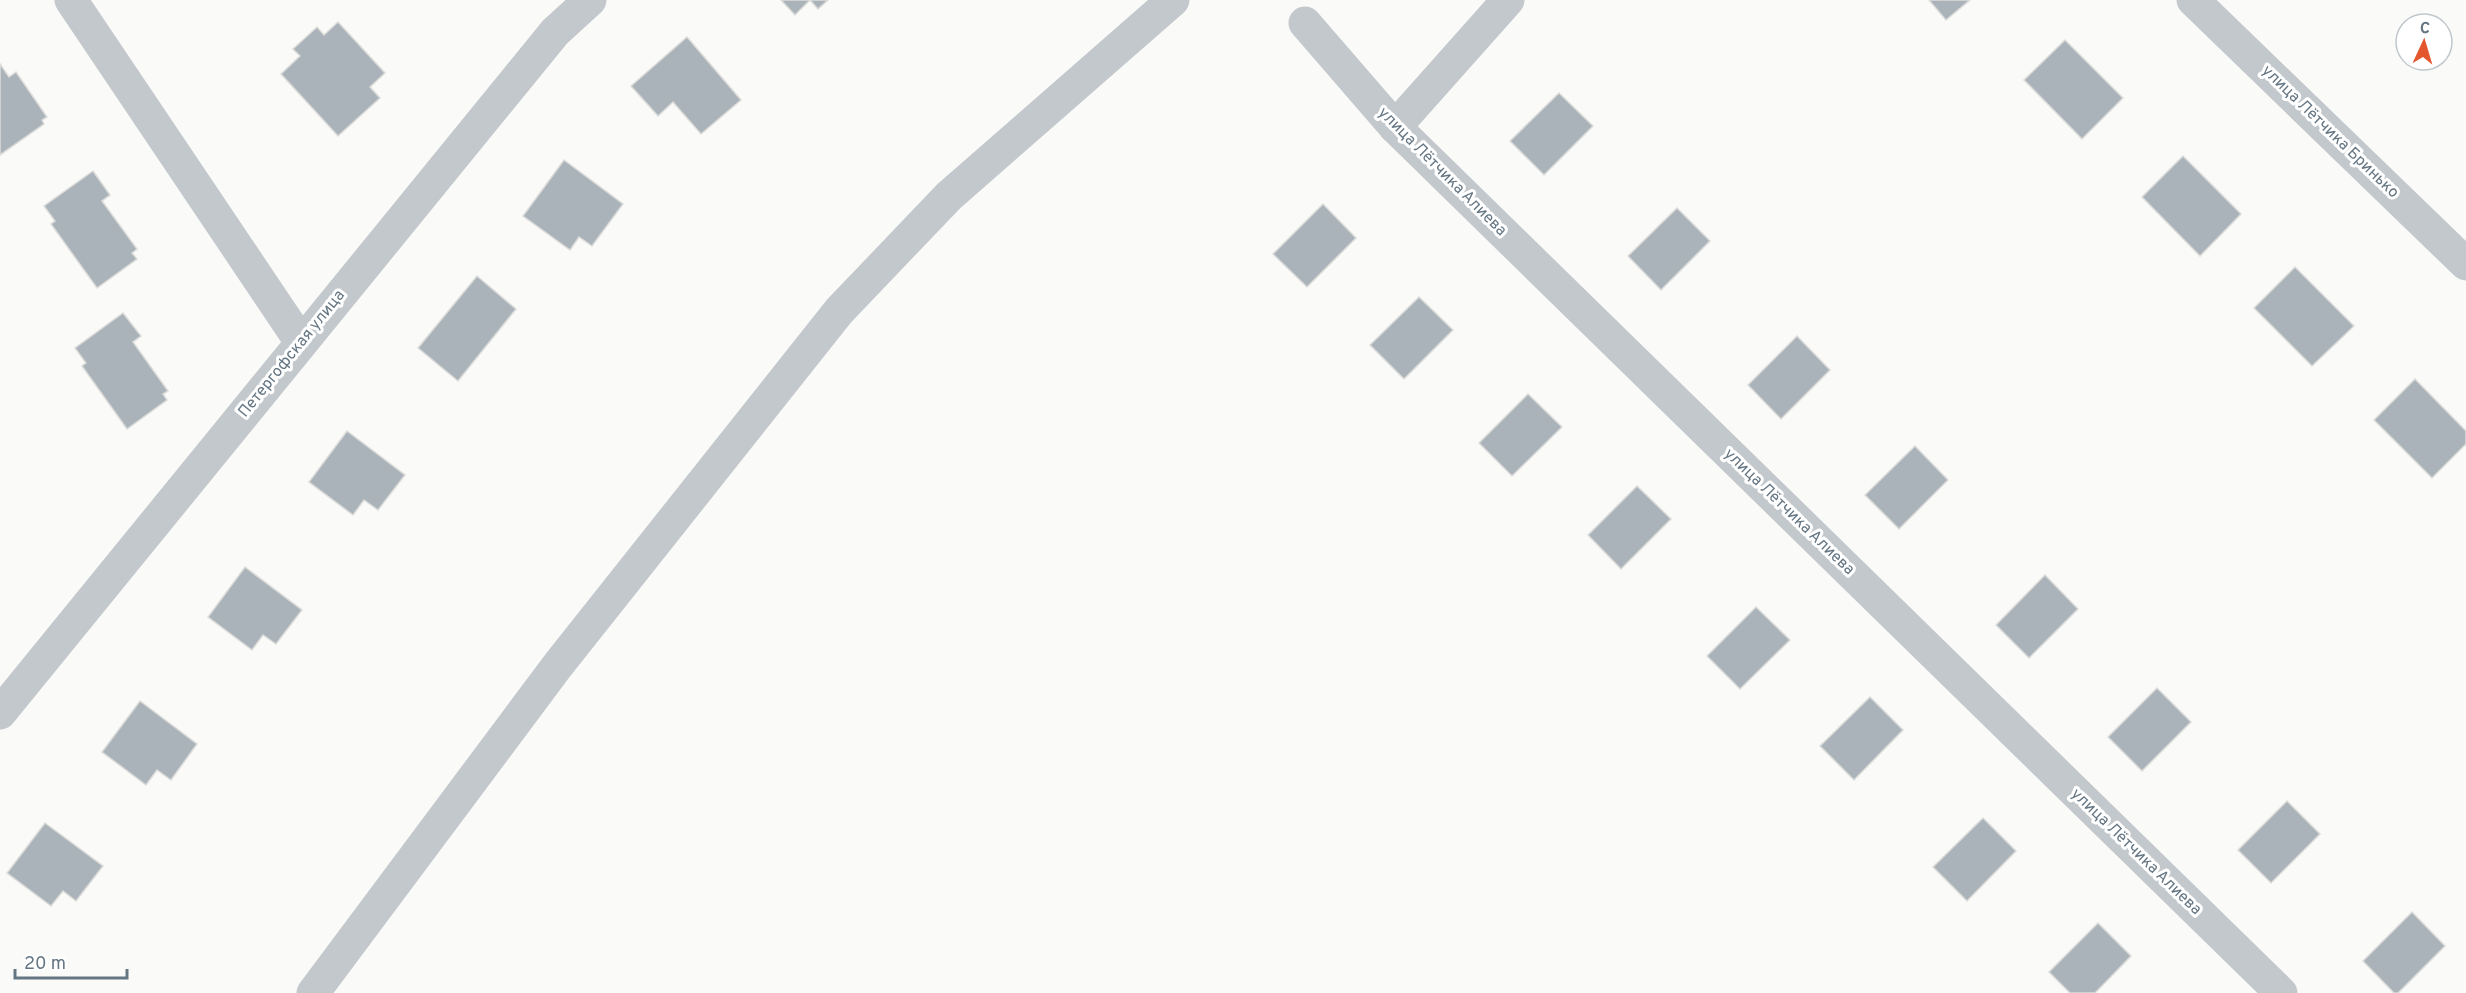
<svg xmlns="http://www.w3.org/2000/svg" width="2466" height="993" font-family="Overpass,sans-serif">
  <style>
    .building { fill: #aab3b9; stroke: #dcdcda; stroke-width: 1.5 }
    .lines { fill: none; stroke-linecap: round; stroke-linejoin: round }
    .minor { stroke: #c3c8cc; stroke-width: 33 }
    .labels { text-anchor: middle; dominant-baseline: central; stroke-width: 6; stroke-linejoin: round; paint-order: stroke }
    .street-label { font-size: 16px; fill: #657683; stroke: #fff }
  </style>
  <rect width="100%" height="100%" fill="#fafaf8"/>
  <g class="building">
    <polygon points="781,0 828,0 818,9 810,0 795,15"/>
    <polygon points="1929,0 1970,0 1946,20"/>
    <polygon points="338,22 385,73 370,87 380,98 338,136 281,74 300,56 293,49 317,27 324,35"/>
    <polygon points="687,37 741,100 701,134 673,102 658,116 631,86"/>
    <polygon points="2065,40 2123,98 2082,139 2024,80"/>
    <polygon points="0,64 9,77 16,72 47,117 42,120 44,124 0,155"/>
    <polygon points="1559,93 1593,126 1544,175 1510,141"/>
    <polygon points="2183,156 2241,214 2200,256 2142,197"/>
    <polygon points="564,160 623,204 592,246 579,237 570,250 523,216"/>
    <polygon points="93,171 110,195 102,201 137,249 132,253 137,259 97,288 51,224 55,221 44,206"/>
    <polygon points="1323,204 1356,238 1307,287 1273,254"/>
    <polygon points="1677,208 1710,241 1661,290 1628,256"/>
    <polygon points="2295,267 2354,326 2312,366 2254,308"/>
    <polygon points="477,276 516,309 458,381 418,348"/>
    <polygon points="1419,297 1453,330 1404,379 1370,345"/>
    <polygon points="123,313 141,336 133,342 168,391 163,394 167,400 127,429 82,366 86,363 75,348"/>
    <polygon points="1797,336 1830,370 1781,419 1748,385"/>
    <polygon points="2415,379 2466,431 2466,444 2432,478 2374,420"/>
    <polygon points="1528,394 1562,427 1512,476 1479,443"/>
    <polygon points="347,431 405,475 378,510 364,500 353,515 309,482"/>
    <polygon points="1915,446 1948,480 1899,529 1865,495"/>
    <polygon points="1637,486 1671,519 1621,569 1588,535"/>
    <polygon points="245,567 302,610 276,644 263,635 252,650 208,617"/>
    <polygon points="2045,575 2078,609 2029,658 1996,625"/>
    <polygon points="1756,607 1790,640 1740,689 1707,656"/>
    <polygon points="2157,688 2191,722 2142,771 2108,737"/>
    <polygon points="1870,697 1903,730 1854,780 1820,746"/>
    <polygon points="140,701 197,744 171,780 157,770 146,785 102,752"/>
    <polygon points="2287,801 2320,834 2271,883 2238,850"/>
    <polygon points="1983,818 2016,851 1967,901 1933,867"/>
    <polygon points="45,823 103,866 76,901 63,891 51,906 7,873"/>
    <polygon points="2412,912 2445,946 2398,993 2394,993 2363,961"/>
    <polygon points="2098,923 2131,956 2095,993 2070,993 2049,972"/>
  </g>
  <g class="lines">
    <g class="minor">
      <polyline points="71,0 301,342"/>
      <polyline points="2193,0 2466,264"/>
      <polyline points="1305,23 1395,127 2281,993"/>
      <polyline points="1395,127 1508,0"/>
      <polyline points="0,713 555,32 590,0"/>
      <polyline points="313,993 558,665 839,311 949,196 1173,0"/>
    </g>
  </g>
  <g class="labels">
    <g class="street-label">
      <text transform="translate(2330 132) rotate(44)">улица Лётчика Бринько</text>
      <text transform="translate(1442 172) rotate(45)">улица Лётчика Алиева</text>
      <text transform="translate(292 354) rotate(-51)">Петергофская улица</text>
      <text transform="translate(1789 512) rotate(44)">улица Лётчика Алиева</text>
      <text transform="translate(2136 852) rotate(44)">улица Лётчика Алиева</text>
    </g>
  </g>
  <g transform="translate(2424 42) rotate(4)"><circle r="28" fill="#ffffff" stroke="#c1c8cd" stroke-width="1.5"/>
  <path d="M0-4.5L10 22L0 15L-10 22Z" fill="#e4572e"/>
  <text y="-9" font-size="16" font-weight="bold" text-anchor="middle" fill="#657683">С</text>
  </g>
  <path d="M15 969v9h112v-9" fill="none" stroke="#657683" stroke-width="3"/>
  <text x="24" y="969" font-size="18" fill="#657683" stroke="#ffffff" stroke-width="4.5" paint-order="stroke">20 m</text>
</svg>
